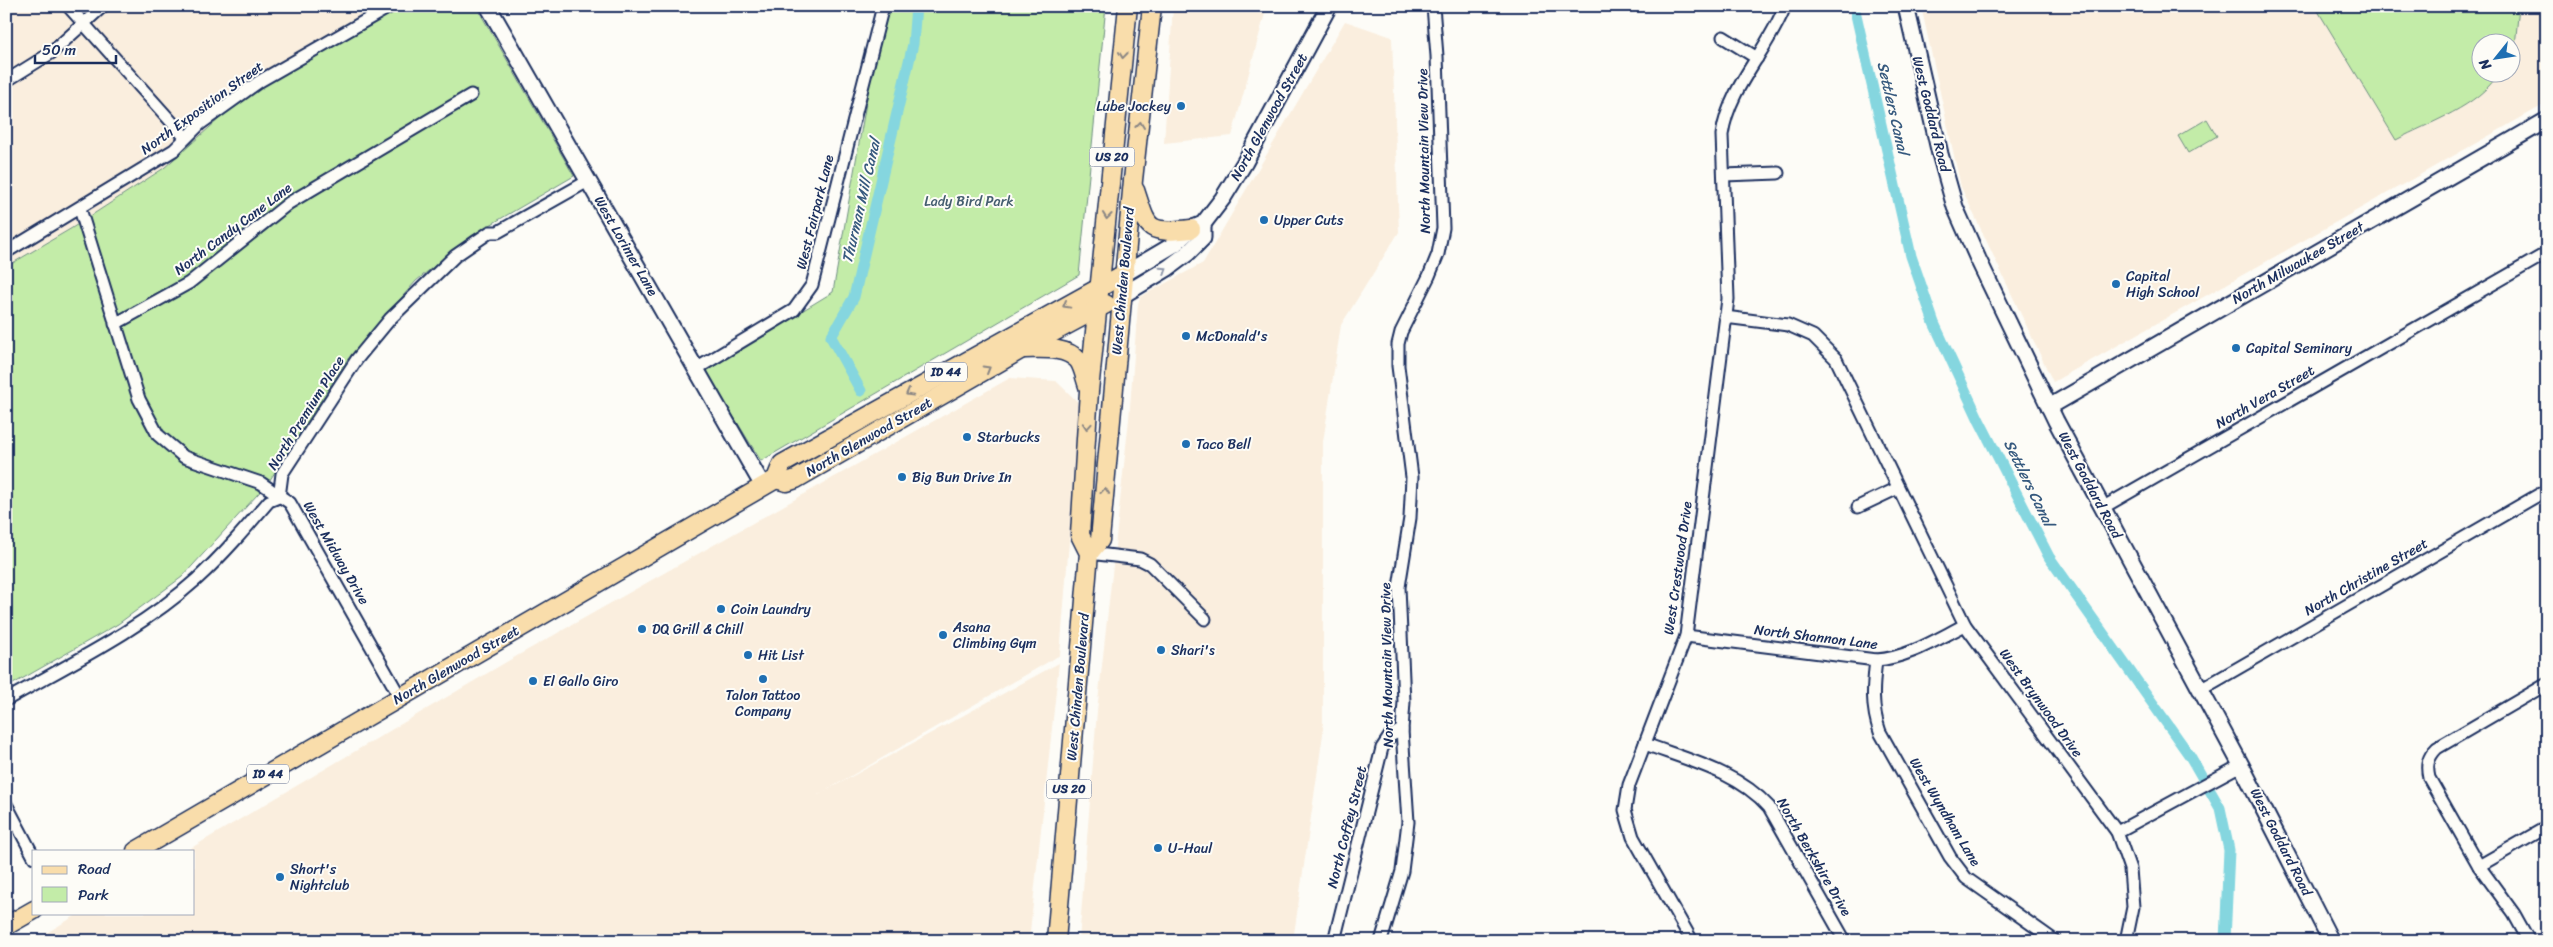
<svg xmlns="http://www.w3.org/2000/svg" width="2553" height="947" font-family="Sriracha,sans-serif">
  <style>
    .built { fill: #faeede; fill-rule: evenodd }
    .green { fill: #c3eca8; stroke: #6f8e83 }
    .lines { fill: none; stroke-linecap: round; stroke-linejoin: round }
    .canal { stroke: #85d6df; stroke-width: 11 }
    .street-casing { stroke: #1b2f5e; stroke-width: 15 }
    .secondary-casing { stroke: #1b2f5e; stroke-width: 19 }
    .primary-casing { stroke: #1b2f5e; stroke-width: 21 }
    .street { stroke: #fdfcf7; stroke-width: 11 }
    .secondary { stroke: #fdfcf7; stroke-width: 15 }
    .primary { stroke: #f9ddab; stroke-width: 18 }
    .oneway { stroke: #8a8684 }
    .oneway2 { stroke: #8c96aa }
    .poi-dot { fill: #1f6fb2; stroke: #fdfcf7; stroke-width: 2 }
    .labels { text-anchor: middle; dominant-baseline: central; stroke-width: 4; stroke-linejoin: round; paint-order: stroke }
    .shield { fill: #fdfcf7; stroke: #5f6c8c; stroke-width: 1 }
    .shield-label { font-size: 12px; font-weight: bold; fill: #1b2f5e }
    .poi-label { font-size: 14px; fill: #1b2f5e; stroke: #fdfcf7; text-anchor: start }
    .street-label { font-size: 14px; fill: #1b2f5e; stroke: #fdfcf7 }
    .park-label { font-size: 14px; fill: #455e70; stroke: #fdfcf7 }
    .water-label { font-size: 15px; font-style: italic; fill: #36597e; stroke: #fdfcf7 }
  </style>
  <rect width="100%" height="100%" fill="#fdfcf7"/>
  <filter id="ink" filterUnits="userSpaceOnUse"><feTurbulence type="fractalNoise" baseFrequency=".02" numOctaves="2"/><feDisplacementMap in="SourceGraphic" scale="10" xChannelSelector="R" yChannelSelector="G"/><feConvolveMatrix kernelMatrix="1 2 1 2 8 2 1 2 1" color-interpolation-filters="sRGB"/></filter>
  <g filter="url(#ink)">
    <g class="built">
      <polygon points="6,6 379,6 283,62 164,168 72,228 6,267"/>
      <polygon points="1173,6 1267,6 1232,136 1164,143"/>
      <path d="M1921,6H2547V103L2053,382L1961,187ZM2480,42H2510V72H2480Z"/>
      <polygon points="1345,21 1392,37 1399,232 1341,325 1323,442 1323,734 1293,941 1079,941 1097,711 1129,419 1138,304 1140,297 1203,263"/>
      <polygon points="1010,378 1056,381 1080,404 1060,655 818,795 1059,663 1029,941 33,941 80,913 194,913 194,851 186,851 508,661"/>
    </g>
    <g class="green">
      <polygon points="379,6 476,6 574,176 471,236 416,281 347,360 268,483 182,577 118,624 6,688 6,267 72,228 164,168 283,62"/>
      <polygon points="883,6 1106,6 1079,275 761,461 705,370 833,292"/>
      <path d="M2315,6H2519L2515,46L2511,54L2510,42H2480V72L2499,73C2478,107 2430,122 2396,140Z"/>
      <polygon points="2207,119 2217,136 2188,153 2178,136"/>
    </g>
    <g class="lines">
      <g class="canal">
        <polyline points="1854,6 1911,256 1934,323 1979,420 2049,557 2190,756 2220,808 2229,850 2225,941"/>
        <polyline points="861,391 831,337 854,297 913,44 916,6"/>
      </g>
      <defs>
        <g id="street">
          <polyline points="68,6 185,137"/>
          <polyline points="1723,37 1757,58"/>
          <polyline points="6,81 51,53 103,6"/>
          <polyline points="1724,175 1778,173"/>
          <polyline points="80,209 139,399 158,435 184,457 261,483 290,503 400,697"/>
          <polyline points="6,252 174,150 200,124 260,81 391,6"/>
          <polyline points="1725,317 1788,325 1813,336 1836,359 1965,625 2117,832 2130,869 2133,907 2126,941"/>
          <polyline points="115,324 189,283 289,203 471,95"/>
          <polyline points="696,369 794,310 812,285 883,6"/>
          <polyline points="1858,507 1898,488"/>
          <polyline points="2102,508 2547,253"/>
          <polyline points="1089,553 1140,559 1150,564 1205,619"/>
          <path d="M1686,636L1876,660C1908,658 1937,639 1965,625"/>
          <path d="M1876,660C1873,686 1871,707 1880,732L1950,857L1966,878L2055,941"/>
          <polyline points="2200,690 2547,490"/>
          <path d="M6,700C71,663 140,630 197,579C223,555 246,528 269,501L279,497L282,474L357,359L390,319L455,256L490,232H498L588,181"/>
          <path d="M1645,744C1688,760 1738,772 1769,807L1845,941"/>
          <polyline points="6,804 34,857"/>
          <polyline points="2117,832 2241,765"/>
          <polyline points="2479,866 2547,827"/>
          <polyline points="1334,941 1382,748 1390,736 1402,730"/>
          <polyline points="1381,941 1402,871 1408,822 1402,730 1404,702 1399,587 1410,518 1412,477 1398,366 1398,344 1401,332 1429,276 1438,254 1443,228 1437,56 1433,6"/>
          <path d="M1692,941L1633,837L1625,810L1629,785L1686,636L1728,299L1722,135C1729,86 1768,51 1785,6"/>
          <path d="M2529,941L2514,914L2479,866L2429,778C2426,765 2428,757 2437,748L2547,684"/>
        </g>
        <g id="secondary">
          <polyline points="488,6 763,486"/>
          <polyline points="1906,6 1940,154 1955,207 1978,259 2056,421 2241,765 2331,941"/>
          <polyline points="1124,274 1175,244 1191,229 1203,224 1223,198 1245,162 1329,6"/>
          <polyline points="1123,295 1168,268 1188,253 1203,238 1203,224"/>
          <polyline points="2049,407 2547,120"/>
        </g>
        <g id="primary">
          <path d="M1135,190C1148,230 1147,234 1191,229"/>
          <path d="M1025,349C1041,349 1066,346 1078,360C1083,366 1085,378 1088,386"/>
          <polyline points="776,479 787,482 796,479 1022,349 1106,304"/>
          <polyline points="1089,553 1100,540 1133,180 1152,6"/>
          <polyline points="136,851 776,479 782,464 1124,274"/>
          <polyline points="6,926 34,910"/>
          <polyline points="1056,941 1089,553 1080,535 1089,391 1128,6"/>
        </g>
      </defs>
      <use href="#street" class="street-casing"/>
      <use href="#secondary" class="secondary-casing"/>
      <use href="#primary" class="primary-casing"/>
      <use href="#street" class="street"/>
      <use href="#secondary" class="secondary"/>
      <use href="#primary" class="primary"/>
    </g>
    <defs><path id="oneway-chevron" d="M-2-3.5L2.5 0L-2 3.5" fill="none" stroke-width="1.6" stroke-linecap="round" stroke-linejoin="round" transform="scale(1.25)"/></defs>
    <g class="oneway">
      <use href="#oneway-chevron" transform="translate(1123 55) rotate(96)"/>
      <use href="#oneway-chevron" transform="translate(1140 125) rotate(-83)"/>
      <use href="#oneway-chevron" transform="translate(1107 216) rotate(96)"/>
      <use href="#oneway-chevron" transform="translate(1066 305) rotate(151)"/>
      <use href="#oneway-chevron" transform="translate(987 369) rotate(-30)"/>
      <use href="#oneway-chevron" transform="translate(909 393) rotate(151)"/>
      <use href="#oneway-chevron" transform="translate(1087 426) rotate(94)"/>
      <use href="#oneway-chevron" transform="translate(1105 491) rotate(-85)"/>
    </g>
    <use class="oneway2" href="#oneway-chevron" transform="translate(1164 270) rotate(-33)"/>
  </g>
  <g class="poi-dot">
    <circle cx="1181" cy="106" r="5"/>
    <circle cx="1264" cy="220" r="5"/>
    <circle cx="2116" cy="284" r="5"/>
    <circle cx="1186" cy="336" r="5"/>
    <circle cx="2236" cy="348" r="5"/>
    <circle cx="967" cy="437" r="5"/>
    <circle cx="1186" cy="444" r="5"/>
    <circle cx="902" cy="477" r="5"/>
    <circle cx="721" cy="609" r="5"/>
    <circle cx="642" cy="629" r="5"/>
    <circle cx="943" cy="635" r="5"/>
    <circle cx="1161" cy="650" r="5"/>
    <circle cx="748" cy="655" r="5"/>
    <circle cx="763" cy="679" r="5"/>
    <circle cx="533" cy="681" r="5"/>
    <circle cx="1158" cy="848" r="5"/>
    <circle cx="280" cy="877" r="5"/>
  </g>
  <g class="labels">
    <g class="shield">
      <rect x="1089.5" y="147.5" width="45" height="19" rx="4"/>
      <rect x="925" y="362.5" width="42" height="19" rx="4"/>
      <rect x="247" y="764.5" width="42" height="19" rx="4"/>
      <rect x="1046.5" y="779.5" width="45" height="19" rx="4"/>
    </g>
    <g class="shield-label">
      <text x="1112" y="157">US 20</text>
      <text x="946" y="372">ID 44</text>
      <text x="268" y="774">ID 44</text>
      <text x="1069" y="789">US 20</text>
    </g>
    <g class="poi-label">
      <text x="1171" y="106" text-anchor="end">Lube Jockey</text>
      <text x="1274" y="220">Upper Cuts</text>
      <text x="2126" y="276">Capital<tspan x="2126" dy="16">High School</tspan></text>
      <text x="1196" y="336">McDonald's</text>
      <text x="2246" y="348">Capital Seminary</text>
      <text x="977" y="437">Starbucks</text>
      <text x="1196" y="444">Taco Bell</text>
      <text x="912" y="477">Big Bun Drive In</text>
      <text x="731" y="609">Coin Laundry</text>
      <text x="953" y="627">Asana<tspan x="953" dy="16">Climbing Gym</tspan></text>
      <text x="652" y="629">DQ Grill &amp; Chill</text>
      <text x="1171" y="650">Shari's</text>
      <text x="758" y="655">Hit List</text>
      <text x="543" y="681">El Gallo Giro</text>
      <text x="763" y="695" text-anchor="middle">Talon Tattoo<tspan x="763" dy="16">Company</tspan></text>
      <text x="1168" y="848">U-Haul</text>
      <text x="290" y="869">Short's<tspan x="290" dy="16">Nightclub</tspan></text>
    </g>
    <g class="street-label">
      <text transform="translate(202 108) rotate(-36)">North Exposition Street</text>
      <text transform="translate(1931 114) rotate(76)">West Goddard Road</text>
      <text transform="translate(1269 117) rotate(-61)">North Glenwood Street</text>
      <text transform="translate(1424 151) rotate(-91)">North Mountain View Drive</text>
      <text transform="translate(815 212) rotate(-76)">West Fairpark Lane</text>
      <text transform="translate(233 229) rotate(-37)">North Candy Cane Lane</text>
      <text transform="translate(626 246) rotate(60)">West Lorimer Lane</text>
      <text transform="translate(2298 263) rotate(-30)">North Milwaukee Street</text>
      <text transform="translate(1123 281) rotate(-85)">West Chinden Boulevard</text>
      <text transform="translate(2265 397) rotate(-30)">North Vera Street</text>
      <text transform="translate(306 413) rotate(-58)">North Premium Place</text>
      <text transform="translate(869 437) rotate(-30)">North Glenwood Street</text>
      <text transform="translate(2090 485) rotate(62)">West Goddard Road</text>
      <text transform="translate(336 553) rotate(60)">West Midway Drive</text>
      <text transform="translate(1678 568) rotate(-82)">West Crestwood Drive</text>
      <text transform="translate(2366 577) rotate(-30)">North Christine Street</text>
      <text transform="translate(1816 637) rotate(7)">North Shannon Lane</text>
      <text transform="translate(456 665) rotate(-30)">North Glenwood Street</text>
      <text transform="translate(1387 665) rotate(-91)">North Mountain View Drive</text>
      <text transform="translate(1078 687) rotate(-85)">West Chinden Boulevard</text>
      <text transform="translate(2041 703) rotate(54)">West Brynwood Drive</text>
      <text transform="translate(1945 812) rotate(59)">West Wyndham Lane</text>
      <text transform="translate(1347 827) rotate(-76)">North Coffey Street</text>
      <text transform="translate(2281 842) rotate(63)">West Goddard Road</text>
      <text transform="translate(1814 857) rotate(60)">North Berkshire Drive</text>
    </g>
    <g class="park-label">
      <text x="969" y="201">Lady Bird Park</text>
    </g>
    <g class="water-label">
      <text transform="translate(1893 108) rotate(77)">Settlers Canal</text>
      <text transform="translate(861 201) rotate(-77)">Thurman Mill Canal</text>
      <text transform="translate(2029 483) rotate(64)">Settlers Canal</text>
    </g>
  </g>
  <rect width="2553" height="947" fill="none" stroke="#fdfcf7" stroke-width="25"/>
  <rect x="12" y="12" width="2528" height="922" fill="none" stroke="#1b2f5e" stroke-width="2" filter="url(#ink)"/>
  <rect x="32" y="850" width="162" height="65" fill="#fdfcf7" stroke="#a3aaba"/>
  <rect x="42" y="866" width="25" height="8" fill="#f9ddab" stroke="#a3aaba"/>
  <text x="78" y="874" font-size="15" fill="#1b2f5e">Road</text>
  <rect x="42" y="887" width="25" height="15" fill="#c3eca8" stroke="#a3aaba"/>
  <text x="78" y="900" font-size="15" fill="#1b2f5e">Park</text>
  <g transform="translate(2496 58) rotate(240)"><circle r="24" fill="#fdfcf7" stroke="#a3aaba"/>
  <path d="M0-4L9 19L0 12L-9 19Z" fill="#1f6fb2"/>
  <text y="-8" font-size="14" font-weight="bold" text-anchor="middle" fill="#1b2f5e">N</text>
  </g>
  <path d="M35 55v8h81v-8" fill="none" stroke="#1b2f5e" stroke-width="2.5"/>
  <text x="42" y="55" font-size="15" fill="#1b2f5e" stroke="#fdfcf7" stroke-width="4" paint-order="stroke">50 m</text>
</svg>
